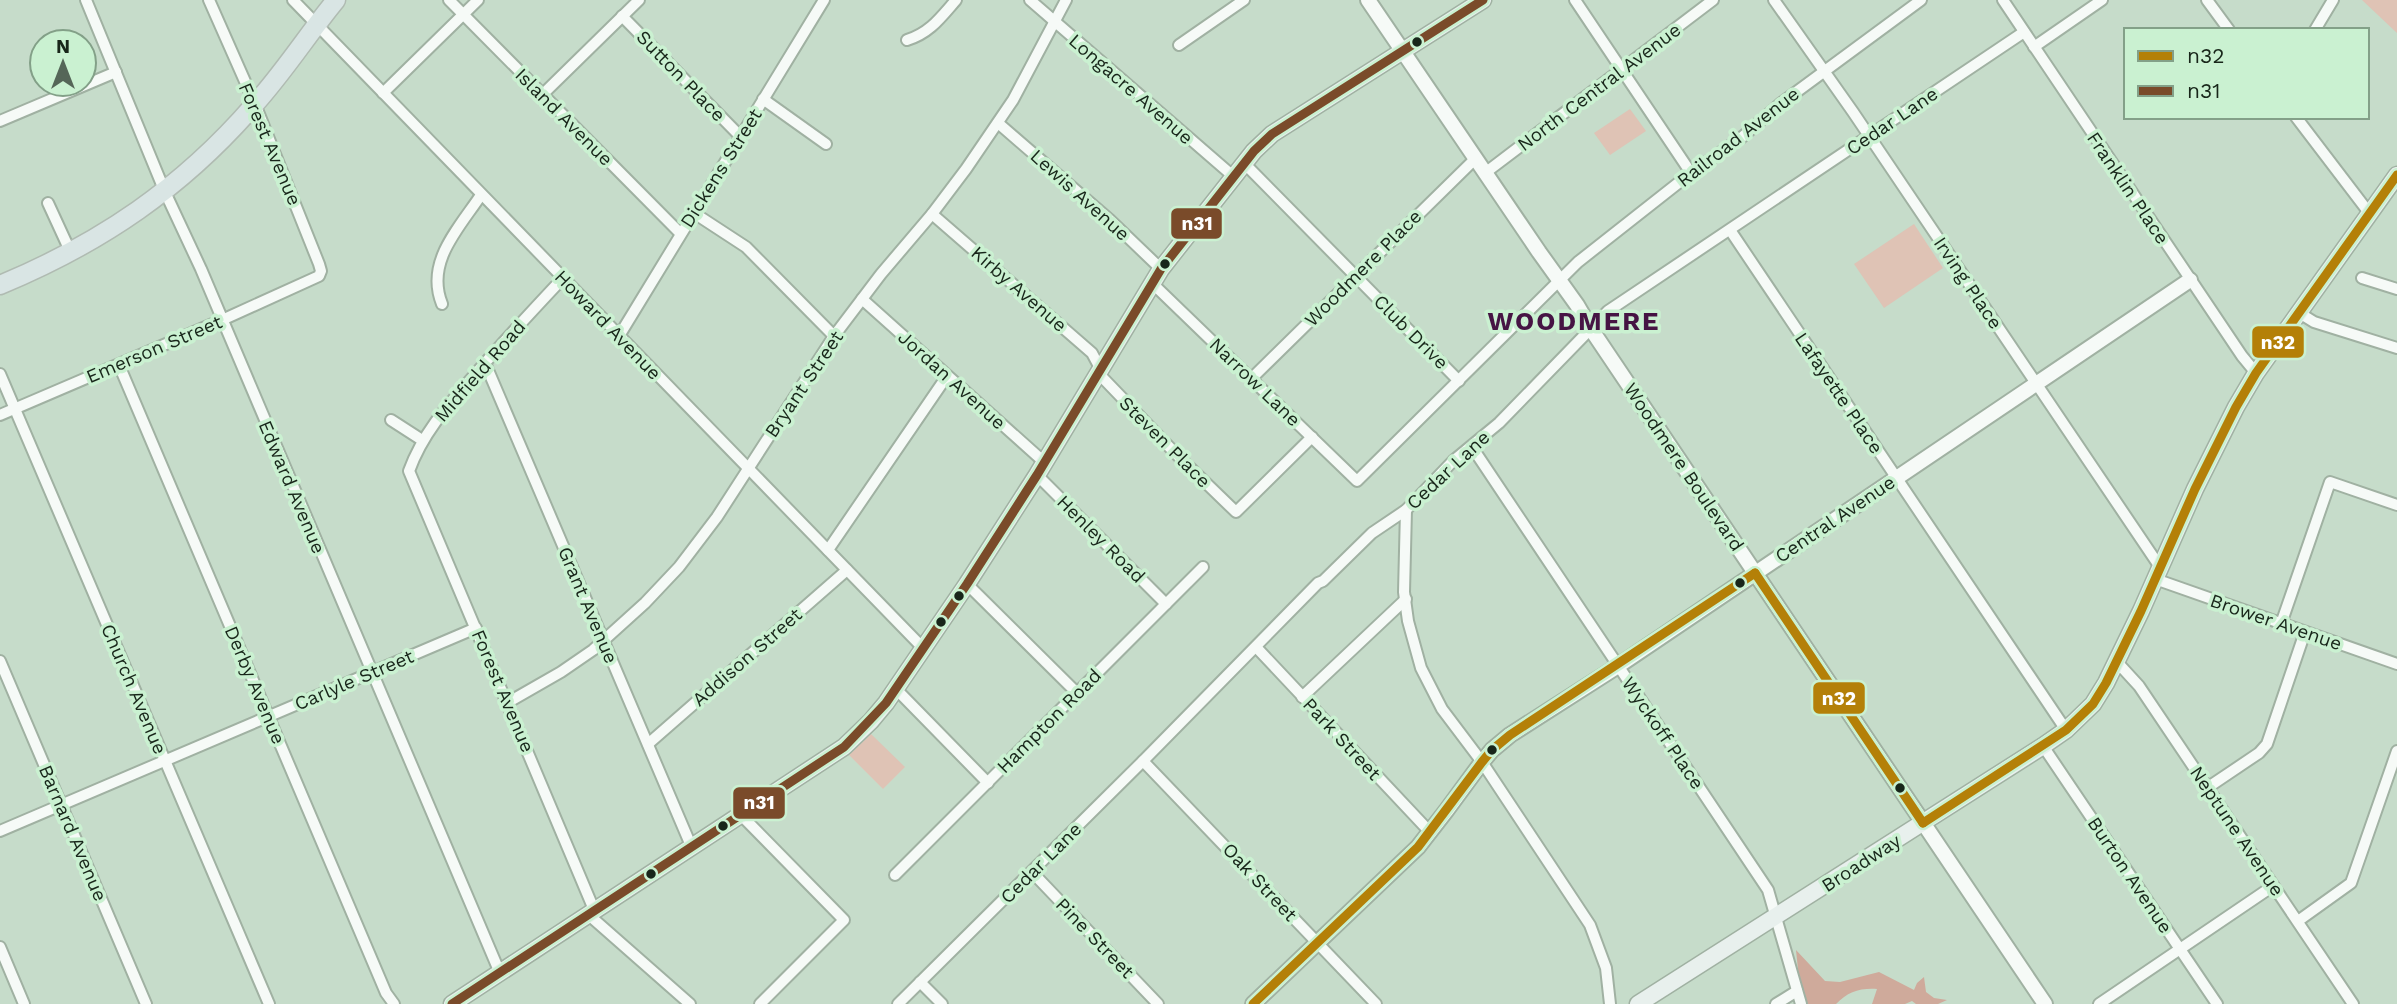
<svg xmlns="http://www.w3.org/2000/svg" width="2397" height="1004" font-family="'Work Sans',sans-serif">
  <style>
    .green { fill: #dfc3b5 }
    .forest { fill: #cfaa9b }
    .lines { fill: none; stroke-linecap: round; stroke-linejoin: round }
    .minor-casing { stroke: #a0b1a2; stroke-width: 14 }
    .tertiary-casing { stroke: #a0b1a2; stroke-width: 18 }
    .secondary-casing { stroke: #a0b1a2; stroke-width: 19 }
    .primary-casing { stroke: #b0bbb2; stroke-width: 21 }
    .minor { stroke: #f6faf7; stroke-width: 10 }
    .tertiary { stroke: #f6faf7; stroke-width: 14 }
    .secondary { stroke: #e8f0ed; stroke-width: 16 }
    .primary { stroke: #d9e5e4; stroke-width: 18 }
    .bus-1-casing { stroke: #caf1d1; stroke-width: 14 }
    .bus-2-casing { stroke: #caf1d1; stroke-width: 14 }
    .bus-1 { stroke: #b48008; stroke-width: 9 }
    .bus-2 { stroke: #7a4b2a; stroke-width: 9 }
    .bus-dot { fill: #18261a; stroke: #caf1d1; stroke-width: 2.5 }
    .labels { text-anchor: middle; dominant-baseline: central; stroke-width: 7; stroke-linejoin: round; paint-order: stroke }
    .street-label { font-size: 19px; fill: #18261a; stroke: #caf1d1 }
    .district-label { font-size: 26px; font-weight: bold; letter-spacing: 2px; fill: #461544; stroke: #caf1d1 }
    .line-badge { stroke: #caf1d1; stroke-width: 2.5 }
    .badge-label { font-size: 19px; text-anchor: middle; font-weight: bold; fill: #fff }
  </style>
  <rect width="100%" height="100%" fill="#c6dcca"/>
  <g class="green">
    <polygon points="2362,0 2397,0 2397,33"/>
    <polygon points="1630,109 1646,131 1610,155 1594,133"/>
    <polygon points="1914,224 1943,268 1884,308 1854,264"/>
    <polygon points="871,734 905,767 883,789 849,755"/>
  </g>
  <path class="forest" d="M1796,950L1825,981L1840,982L1879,972L1914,990L1917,983L1924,977L1926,992L1934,998L1947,1000L1938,1004H1916L1912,1001L1905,1004H1872L1877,989C1859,988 1848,992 1836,1004H1808L1800,989Z"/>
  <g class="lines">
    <defs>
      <g id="minor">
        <polyline points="86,0 165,192 201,269 500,973"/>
        <polyline points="293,0 924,649"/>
        <polyline points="449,0 680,233"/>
        <polyline points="1030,0 1233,176"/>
        <polyline points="1575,0 1691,173"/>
        <polyline points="1774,0 1853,112 2160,567"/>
        <polyline points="2003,0 2242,356 2256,373"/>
        <polyline points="2207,0 2229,30"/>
        <polyline points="622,16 740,136"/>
        <polyline points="2315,30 2333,0"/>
        <path d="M907,40C930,33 941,17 956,0"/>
        <polyline points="1179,45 1244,0"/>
        <polyline points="2034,47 2102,0"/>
        <polyline points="383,93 478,0"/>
        <polyline points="542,95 639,0"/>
        <polyline points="763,99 826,144"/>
        <polyline points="2296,117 2370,214"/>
        <polyline points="0,121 116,72"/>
        <polyline points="998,123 1110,220 1161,269"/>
        <polyline points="1244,163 1459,381"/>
        <polyline points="1485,173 1713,0"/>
        <polyline points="48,203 71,253"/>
        <polyline points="694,213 746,247 834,336"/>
        <polyline points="932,214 1092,353 1100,368 1101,376 1176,454 1236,512 1312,437"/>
        <polyline points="1730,230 2066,730"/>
        <path d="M563,278C532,311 501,344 472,378C446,407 422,435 409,471L595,912"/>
        <polyline points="2362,278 2397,289"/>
        <polyline points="1152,283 1357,481 1578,262 1691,173 1741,138 1780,104 1921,0"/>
        <polyline points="862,299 1043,461"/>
        <path d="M442,304C425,262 459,228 481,195"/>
        <polyline points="2301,314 2314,322 2397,348"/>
        <polyline points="619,336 824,0"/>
        <polyline points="485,363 692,848"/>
        <polyline points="119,365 386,993 394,1004"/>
        <polyline points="0,374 269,1004"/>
        <polyline points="1252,378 1475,159"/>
        <polyline points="0,415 222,320 319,276 321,271 319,264 255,104 209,0"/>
        <polyline points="391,420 422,440"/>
        <polyline points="1472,447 1768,890 1801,1004"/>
        <polyline points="1037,475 1166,604"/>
        <polyline points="1406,510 1404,592 1408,621 1421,668 1442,709 1482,762 1590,925 1606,968 1610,1004"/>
        <polyline points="828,550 947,376"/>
        <polyline points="2155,579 2397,664"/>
        <polyline points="967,584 1077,693"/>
        <polyline points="2281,624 2330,482 2397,505"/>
        <polyline points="1256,647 1429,831"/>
        <polyline points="0,661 146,1004"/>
        <polyline points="2117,662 2139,686 2353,1004"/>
        <polyline points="896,689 988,783"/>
        <polyline points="1302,697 1406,599"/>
        <polyline points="507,703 561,672 593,650 645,603 679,567 717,517 834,336 881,274 932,214 966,169 1013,100 1066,0"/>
        <polyline points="648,744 847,570"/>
        <polyline points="2043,746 2217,1004"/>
        <polyline points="1143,761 1376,1004"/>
        <polyline points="2207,788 2259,753 2267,744 2305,632"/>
        <polyline points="741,815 844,920 760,1004"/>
        <polyline points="0,831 476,628"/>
        <polyline points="1032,872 1158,1004"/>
        <polyline points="895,875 1203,567"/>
        <polyline points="590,916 690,1004"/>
        <polyline points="2298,921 2351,883 2397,751"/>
        <polyline points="0,947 24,1004"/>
        <polyline points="920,982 942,1004"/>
        <polyline points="898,1004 1143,761 1318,583 1323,581 1372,533 1406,510 1453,461 1499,423 1608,311 2024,32"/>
        <polyline points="1776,1004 1797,991"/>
        <polyline points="2099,1004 2273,886"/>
      </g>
      <g id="tertiary">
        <polyline points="1368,0 1539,252 1577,305 1591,329 2045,1004"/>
        <polyline points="1253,1004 1418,847 1446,811 1482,762 1492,750 1510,735 1618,666 2190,280"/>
      </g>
      <g id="secondary">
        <polyline points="452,1004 844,747 871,721 886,703 967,584 1037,475 1161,269 1254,151 1272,134 1483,0"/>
        <polyline points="1638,1004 2043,746 2066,730 2093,704 2106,683 2141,611 2195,489 2236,407 2256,373 2397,175"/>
      </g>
      <path id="primary" d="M0,285C101,243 182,188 254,105C284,72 308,34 336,0"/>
    </defs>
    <use href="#minor" class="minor-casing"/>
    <use href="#tertiary" class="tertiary-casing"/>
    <use href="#secondary" class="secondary-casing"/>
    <use href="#primary" class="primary-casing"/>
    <use href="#minor" class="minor"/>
    <use href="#tertiary" class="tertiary"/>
    <use href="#secondary" class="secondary"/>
    <use href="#primary" class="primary"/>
    <defs>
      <g id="bus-1">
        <polyline points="1755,573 1923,823"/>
        <polyline points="1923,823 2066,730 2093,704 2106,683 2141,611 2195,489 2236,407 2256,373 2397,175"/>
        <polyline points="1253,1004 1418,847 1482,762 1492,750 1510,735 1755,573"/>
      </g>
      <polyline id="bus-2" points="452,1004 844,747 886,703 967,584 1037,475 1161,269 1254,151 1272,134 1483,0"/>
    </defs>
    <use href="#bus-1" class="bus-1-casing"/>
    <use href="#bus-2" class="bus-2-casing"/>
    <use href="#bus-1" class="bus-1"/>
    <use href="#bus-2" class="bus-2"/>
  </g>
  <g class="bus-dot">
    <circle cx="1417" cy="42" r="6"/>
    <circle cx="1165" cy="264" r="6"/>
    <circle cx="1740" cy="583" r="6"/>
    <circle cx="959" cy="596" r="6"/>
    <circle cx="941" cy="622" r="6"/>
    <circle cx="1492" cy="750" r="6"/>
    <circle cx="1900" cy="788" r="6"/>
    <circle cx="723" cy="826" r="6"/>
    <circle cx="651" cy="874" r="6"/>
  </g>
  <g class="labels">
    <g class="street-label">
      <text transform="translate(681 76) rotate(46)">Sutton Place</text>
      <text transform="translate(1599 87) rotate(-37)">North Central Avenue</text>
      <text transform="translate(1131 89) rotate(41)">Longacre Avenue</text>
      <text transform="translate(564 117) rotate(45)">Island Avenue</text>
      <text transform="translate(1892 121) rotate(-34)">Cedar Lane</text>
      <text transform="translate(1738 137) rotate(-38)">Railroad Avenue</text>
      <text transform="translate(270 144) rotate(67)">Forest Avenue</text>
      <text transform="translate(721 168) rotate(-58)">Dickens Street</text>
      <text transform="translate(2128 188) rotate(56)">Franklin Place</text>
      <text transform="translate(1080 195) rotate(42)">Lewis Avenue</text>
      <text transform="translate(1363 268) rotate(-45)">Woodmere Place</text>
      <text transform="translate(1968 283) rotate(56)">Irving Place</text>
      <text transform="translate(1019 289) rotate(41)">Kirby Avenue</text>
      <text transform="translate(608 325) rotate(46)">Howard Avenue</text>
      <text transform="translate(1411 332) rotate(45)">Club Drive</text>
      <text transform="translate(154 349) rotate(-23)">Emerson Street</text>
      <text transform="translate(480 371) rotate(-49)">Midfield Road</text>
      <text transform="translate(952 380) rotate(42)">Jordan Avenue</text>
      <text transform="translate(1255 382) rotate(44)">Narrow Lane</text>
      <text transform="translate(804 384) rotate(-56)">Bryant Street</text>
      <text transform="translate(1839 393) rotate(56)">Lafayette Place</text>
      <text transform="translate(1165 442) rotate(45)">Steven Place</text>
      <text transform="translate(1684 467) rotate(56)">Woodmere Boulevard</text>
      <text transform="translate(1448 470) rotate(-43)">Cedar Lane</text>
      <text transform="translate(292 487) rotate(67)">Edward Avenue</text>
      <text transform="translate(1835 519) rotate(-34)">Central Avenue</text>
      <text transform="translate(1101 539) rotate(45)">Henley Road</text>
      <text transform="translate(588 605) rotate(67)">Grant Avenue</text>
      <text transform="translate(2276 622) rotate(19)">Brower Avenue</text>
      <text transform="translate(747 657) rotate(-41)">Addison Street</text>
      <text transform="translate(354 680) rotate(-23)">Carlyle Street</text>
      <text transform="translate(255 685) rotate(67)">Derby Avenue</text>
      <text transform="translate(134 689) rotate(67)">Church Avenue</text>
      <text transform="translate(503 691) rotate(67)">Forest Avenue</text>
      <text transform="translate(1049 721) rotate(-45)">Hampton Road</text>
      <text transform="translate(1663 733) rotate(56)">Wyckoff Place</text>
      <text transform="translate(1342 739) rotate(47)">Park Street</text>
      <text transform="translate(2237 831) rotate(56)">Neptune Avenue</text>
      <text transform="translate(73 833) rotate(67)">Barnard Avenue</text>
      <text transform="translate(1041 863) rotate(-45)">Cedar Lane</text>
      <text transform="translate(1861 863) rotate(-33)">Broadway</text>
      <text transform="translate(2130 875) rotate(56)">Burton Avenue</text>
      <text transform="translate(1260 882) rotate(47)">Oak Street</text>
      <text transform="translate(1095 938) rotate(46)">Pine Street</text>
    </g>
    <g class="district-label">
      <text x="1574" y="321">WOODMERE</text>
    </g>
  </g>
  <g class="line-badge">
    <rect x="1170" y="207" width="53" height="33" rx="7" fill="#7a4b2a"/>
    <rect x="2251" y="325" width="54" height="34" rx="7" fill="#b48008"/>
    <rect x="1812" y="681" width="54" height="34" rx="7" fill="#b48008"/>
    <rect x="732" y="786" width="54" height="34" rx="7" fill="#7a4b2a"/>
  </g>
  <g class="badge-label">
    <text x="1197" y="230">n31</text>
    <text x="2278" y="349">n32</text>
    <text x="1839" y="705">n32</text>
    <text x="759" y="809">n31</text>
  </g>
  <rect x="2124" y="28" width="245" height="91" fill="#caf1d1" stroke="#83a088" stroke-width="2"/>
  <rect x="2138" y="51" width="35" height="10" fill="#b48008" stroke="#83a088" stroke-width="2"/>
  <text x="2187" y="63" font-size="21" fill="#18261a">n32</text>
  <rect x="2138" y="86" width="35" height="10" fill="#7a4b2a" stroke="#83a088" stroke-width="2"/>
  <text x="2187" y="98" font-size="21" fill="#18261a">n31</text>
  <g transform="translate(63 63)"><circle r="33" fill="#caf1d1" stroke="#83a088" stroke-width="2"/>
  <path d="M0-5L12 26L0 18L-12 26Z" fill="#556658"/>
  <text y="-10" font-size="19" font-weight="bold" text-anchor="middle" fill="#18261a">N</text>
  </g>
</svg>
